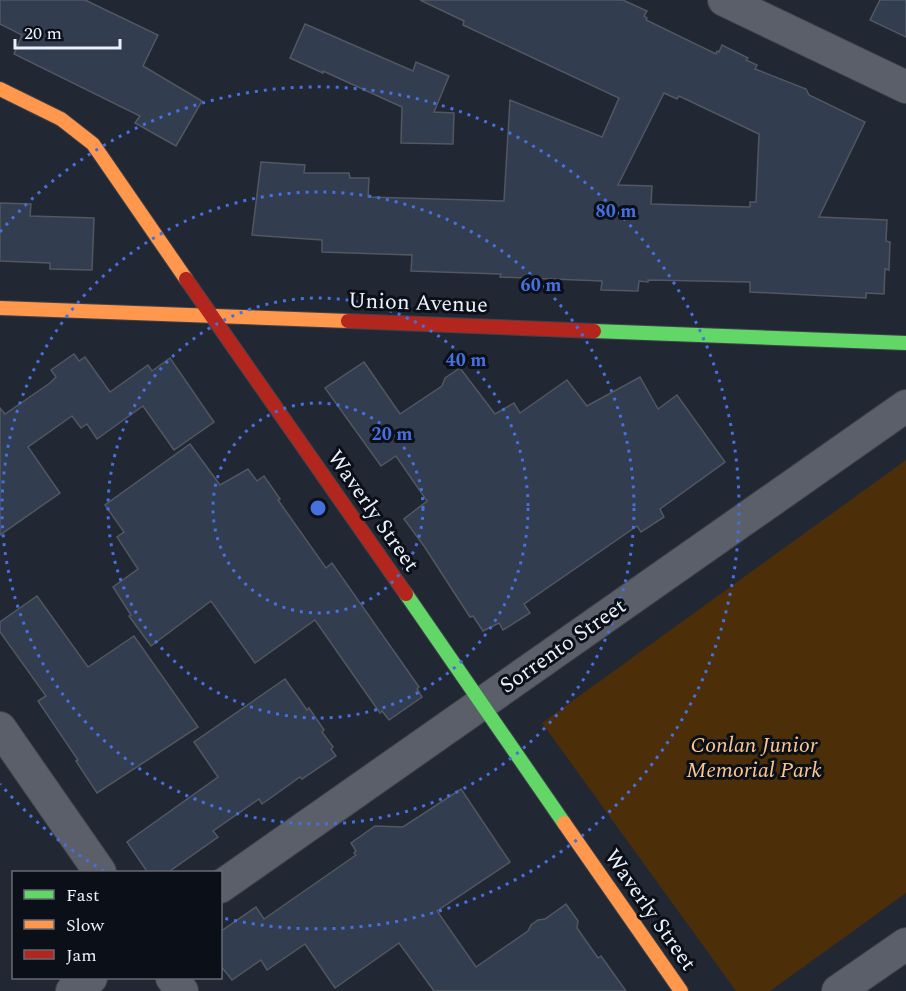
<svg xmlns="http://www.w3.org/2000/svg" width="906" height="991" font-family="Spectral,serif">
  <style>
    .green { fill: #4c2e09 }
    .building { fill: #323d50; stroke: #525761; stroke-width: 1.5; fill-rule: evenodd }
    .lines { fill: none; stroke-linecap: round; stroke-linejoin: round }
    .street-casing { stroke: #3e434b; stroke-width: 34 }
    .fast-casing { stroke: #3e434b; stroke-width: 16 }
    .slow-casing { stroke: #3e434b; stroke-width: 16 }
    .jam-casing { stroke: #3e434b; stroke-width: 16 }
    .street { stroke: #5a5f69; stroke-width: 32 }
    .fast { stroke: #63d668; stroke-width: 14 }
    .slow { stroke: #ff974d; stroke-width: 14 }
    .jam { stroke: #b3261e; stroke-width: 14 }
    .ring { fill: none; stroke: #466fdf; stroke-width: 3; stroke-dasharray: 3 6 }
    .labels { text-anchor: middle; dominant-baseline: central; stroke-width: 6; stroke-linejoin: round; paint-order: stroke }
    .street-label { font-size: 22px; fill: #ecf2fd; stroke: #0b1018 }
    .park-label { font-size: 22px; font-style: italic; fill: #fec68f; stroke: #0b1018 }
    .centre { fill: #466fdf; stroke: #0b1018; stroke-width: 3 }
    .ring-label { font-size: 18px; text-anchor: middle; font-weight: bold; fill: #466fdf; stroke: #0b1018; stroke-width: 6; stroke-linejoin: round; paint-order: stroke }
  </style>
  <rect width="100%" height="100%" fill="#222833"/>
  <polygon class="green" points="906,460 906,893 770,991 736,991 542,723"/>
  <g class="building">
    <polygon points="0,0 85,0 158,35 143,66 202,101 176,146 135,123 140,116 14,54 22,35 0,24"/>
    <path d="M420,0H623L647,11L644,16L647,18L646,20L716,54L717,51L719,52L722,45L748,58L746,60L757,65L755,69L806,89L809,95L865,122L819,217L887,220L886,241L890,242L889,270L885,269L884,294L866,293V298L750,292V282L648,280V282L639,281L638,291L601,290L602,281L500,277L501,274L411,271L412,255L322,252V240L252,235L261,162L305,165L304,173H349L350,178H369L368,197L504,201L510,100L602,137L619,98L463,25L464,21ZM664,93L677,99L679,96L759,134L756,202H750V207L651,204L652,186L618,185Z"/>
    <polygon points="880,0 906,0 906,37 870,20"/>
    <polygon points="305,24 413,71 416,62 449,76 434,112 454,113 453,144 401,143 402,107 323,71 323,73 290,58"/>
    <polygon points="0,203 31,204 30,216 94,218 92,270 50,269 50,263 0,261"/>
    <polygon points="74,354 79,361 85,357 110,392 148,365 152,371 170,358 214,422 174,450 143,406 97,439 87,424 81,428 72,416 28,447 60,493 0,535 0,408 5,414 50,383 56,377 51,370"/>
    <polygon points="364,362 400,414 442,386 445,378 460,368 495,414 514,403 520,413 567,380 587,406 640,377 658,409 677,395 725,462 660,509 664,517 641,532 637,526 524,604 530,613 503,630 499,623 483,631 473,616 470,617 424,546 404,519 427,501 396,456 381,466 325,388"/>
    <polygon points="190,444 220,485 248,469 257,481 264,476 280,499 278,500 326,568 332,563 419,687 417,689 422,697 389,720 382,711 380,713 315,620 255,663 211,601 151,646 129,616 131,615 113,587 138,569 117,537 124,532 105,505"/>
    <polygon points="37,596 88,667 134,636 198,727 97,793 76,761 78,760 38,701 46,696 0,632 0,622"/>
    <polygon points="285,679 307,710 309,708 324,730 322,732 333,747 331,749 336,756 302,779 300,777 262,804 259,799 213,831 218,837 167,873 148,873 127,842 218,777 194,742"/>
    <polygon points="461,789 510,862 437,911 476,967 528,931 531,925 538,920 545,919 566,904 578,921 577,928 598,958 601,956 626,991 434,991 399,943 335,988 305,944 267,970 261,960 232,980 220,965 220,932 256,907 264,919 356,855 354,853 356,851 351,843 375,826 403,827"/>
  </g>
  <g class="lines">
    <defs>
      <g id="street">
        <polyline points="724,0 906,87"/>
        <polyline points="0,728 100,872"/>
        <polyline points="220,887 906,406"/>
        <polyline points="172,978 182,991"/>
        <polyline points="72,991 91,978"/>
        <polyline points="838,991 906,944"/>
      </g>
      <g id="fast">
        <polyline points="594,331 906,343"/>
        <polyline points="406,594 564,823"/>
      </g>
      <g id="slow">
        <polyline points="0,89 61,119 93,144 186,279"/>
        <polyline points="0,308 348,321"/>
        <polyline points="564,823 681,991"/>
      </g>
      <g id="jam">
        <polyline points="186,279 406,594"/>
        <polyline points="348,321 594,331"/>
      </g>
    </defs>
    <use href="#street" class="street-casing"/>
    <use href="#fast" class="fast-casing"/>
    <use href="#slow" class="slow-casing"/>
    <use href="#jam" class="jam-casing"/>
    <use href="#street" class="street"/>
    <use href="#fast" class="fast"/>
    <use href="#slow" class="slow"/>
    <use href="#jam" class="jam"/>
  </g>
  <g class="ring">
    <circle cx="318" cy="508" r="105"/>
    <circle cx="318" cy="508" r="210"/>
    <circle cx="318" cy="508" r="316"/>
    <path d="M104 871A421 421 0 0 1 0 784M0 232A421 421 0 1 1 223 918"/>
  </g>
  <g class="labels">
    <g class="street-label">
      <text transform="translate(418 303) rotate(2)">Union Avenue</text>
      <text transform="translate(373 511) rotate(55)">Waverly Street</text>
      <text transform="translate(563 646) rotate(-35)">Sorrento Street</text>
      <text transform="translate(650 910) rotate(55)">Waverly Street</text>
    </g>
    <g class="park-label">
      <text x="754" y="745">Conlan Junior<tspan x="754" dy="25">Memorial Park</tspan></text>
    </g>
  </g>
  <circle cx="318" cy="508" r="9" class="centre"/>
  <g class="ring-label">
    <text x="616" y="217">80 m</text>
    <text x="541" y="291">60 m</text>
    <text x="466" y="366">40 m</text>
    <text x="392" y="440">20 m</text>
  </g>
  <rect x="12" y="871" width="210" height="108" fill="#0b1018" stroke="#656a74" stroke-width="1.5"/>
  <rect x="24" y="890" width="30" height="9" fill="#63d668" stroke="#656a74" stroke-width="1.5"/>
  <text x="66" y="901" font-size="18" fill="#ecf2fd">Fast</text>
  <rect x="24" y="920" width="30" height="9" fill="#ff974d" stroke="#656a74" stroke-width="1.5"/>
  <text x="66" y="931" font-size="18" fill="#ecf2fd">Slow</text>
  <rect x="24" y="950" width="30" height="9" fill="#b3261e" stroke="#656a74" stroke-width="1.5"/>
  <text x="66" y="961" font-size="18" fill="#ecf2fd">Jam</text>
  <path d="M15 39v9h105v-9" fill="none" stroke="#ecf2fd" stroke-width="3"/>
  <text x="24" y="39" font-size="18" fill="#ecf2fd" stroke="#0b1018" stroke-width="4.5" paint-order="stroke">20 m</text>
</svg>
